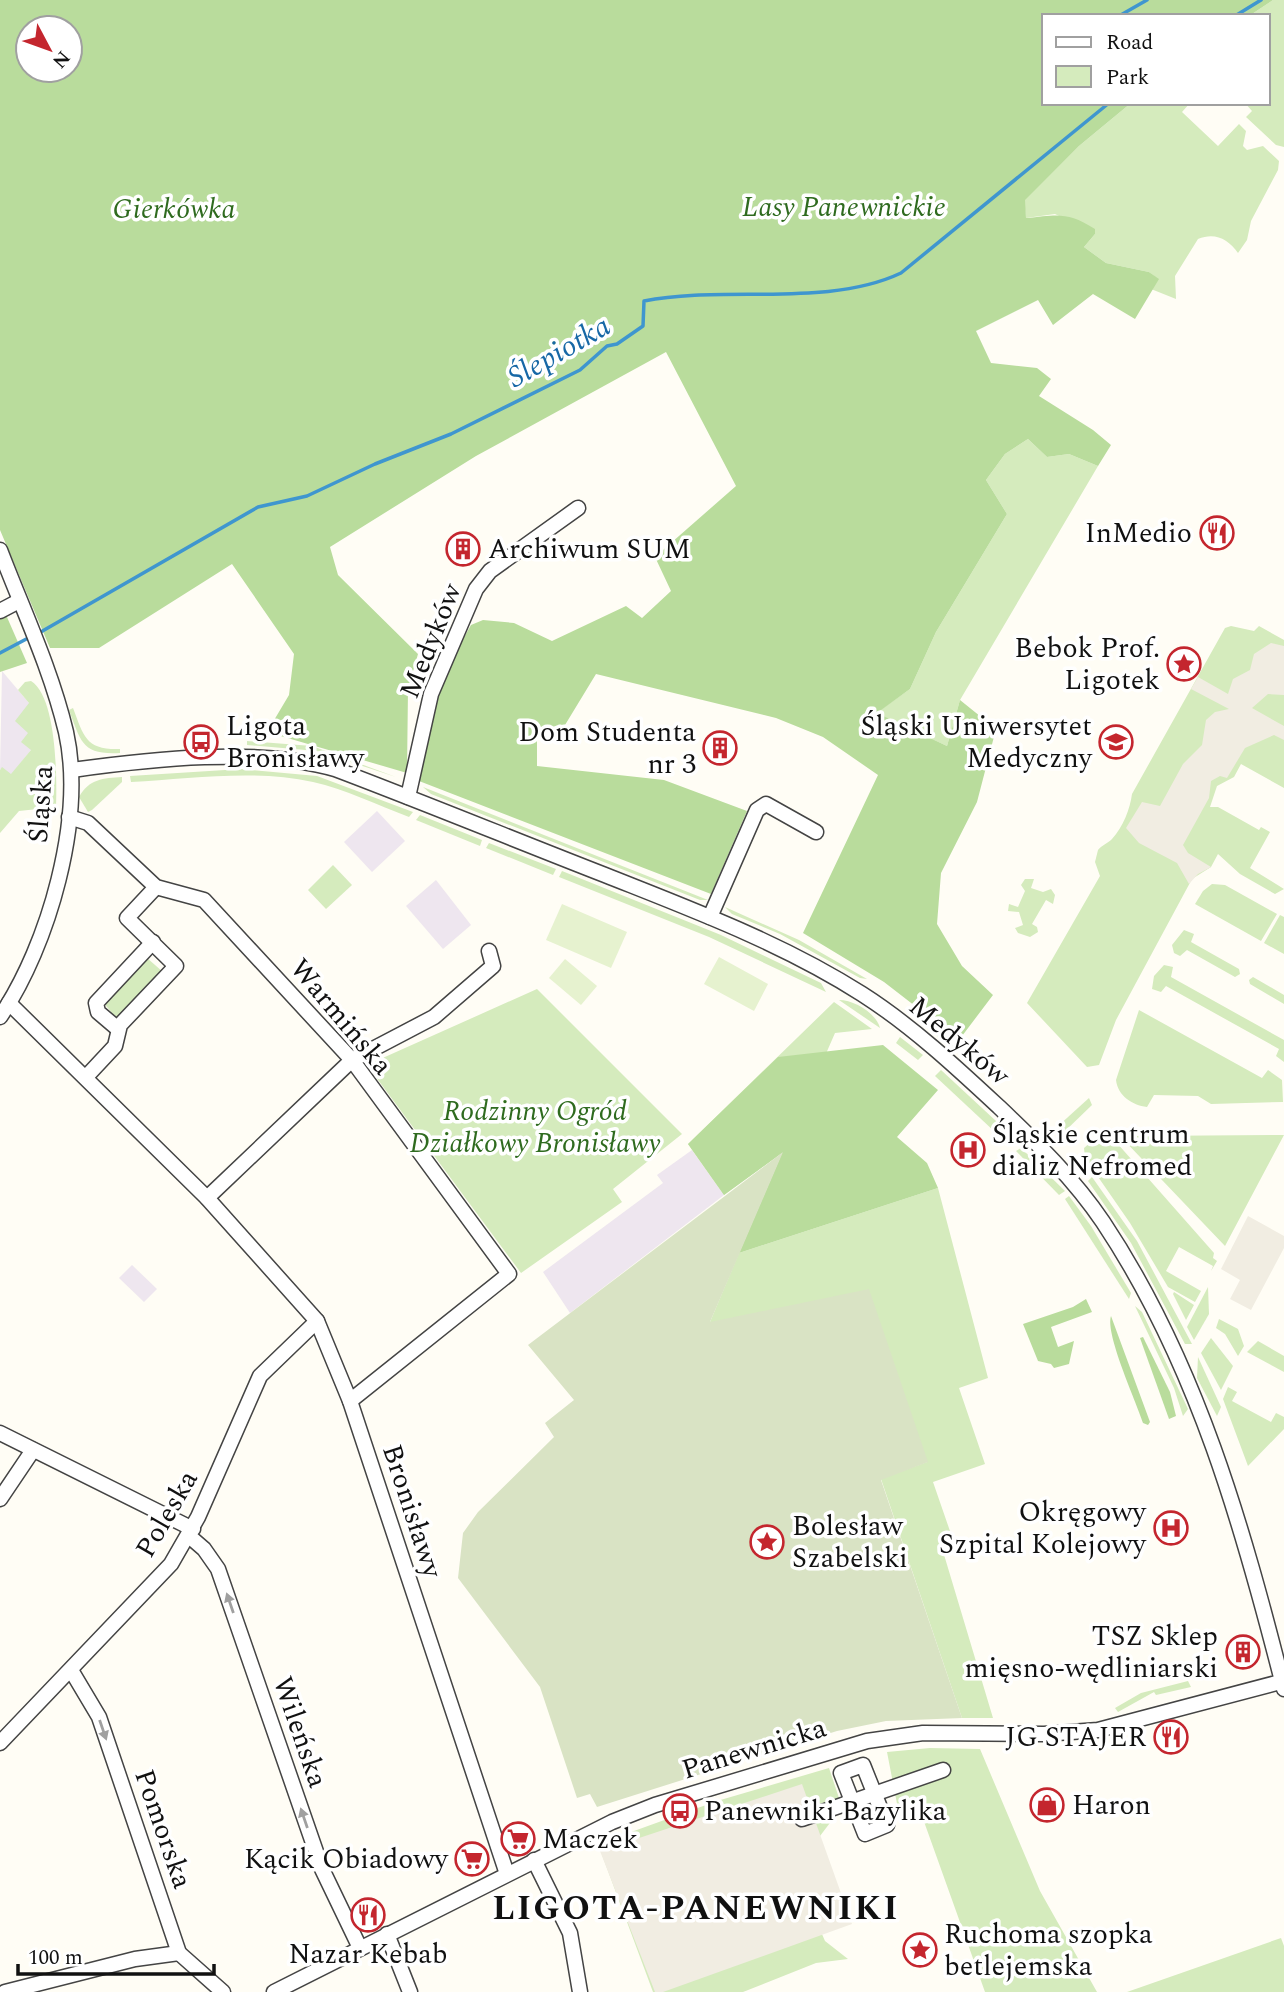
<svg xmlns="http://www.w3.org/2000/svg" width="1284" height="1992" font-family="Spectral,serif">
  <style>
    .industrial { fill: #eee6ef }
    .green { fill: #d5ebbd }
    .forest { fill: #b9dc9c; fill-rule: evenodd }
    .cemetery { fill: #d9e3c4 }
    .pitch { fill: #e6f2cf }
    .plaza { fill: #f1ede2 }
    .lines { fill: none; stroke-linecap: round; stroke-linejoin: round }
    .stream { stroke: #3f96cf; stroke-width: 3.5 }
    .minor-casing { stroke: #444; stroke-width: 17 }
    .minor { stroke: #fff; stroke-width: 14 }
    .oneway { fill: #a0a0a0 }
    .labels { text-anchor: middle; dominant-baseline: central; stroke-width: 7; stroke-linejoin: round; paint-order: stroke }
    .park-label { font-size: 28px; font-style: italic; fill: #2f6b1f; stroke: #fff }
    .poi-label { font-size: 28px; fill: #111; stroke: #fff; text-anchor: end }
    .street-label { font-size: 28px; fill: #111; stroke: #fff }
    .water-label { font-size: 30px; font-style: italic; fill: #1768a6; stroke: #fff }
    .district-label { font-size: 35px; font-weight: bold; letter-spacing: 2px; fill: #111; stroke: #fff }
  </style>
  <rect width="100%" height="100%" fill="#fffdf5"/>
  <g class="industrial">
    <polygon points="2,671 29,703 31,750 11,775 2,768 0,770"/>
    <polygon points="377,811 405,841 372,872 344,842"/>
    <polygon points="436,880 471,925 443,949 406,906"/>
    <polygon points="692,1150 724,1195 570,1313 543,1272 663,1183 657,1175"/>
    <polygon points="132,1265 157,1289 144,1302 119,1278"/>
  </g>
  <g class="green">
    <polygon points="1273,0 1284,0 1284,147 1276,145 1246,117 1252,111 1245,103 1268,103 1268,16 1249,16"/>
    <path d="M1131,103H1190L1182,112L1218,146L1239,124L1246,131L1243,146L1247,150L1263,146L1279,161L1278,170L1251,221L1247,240L1238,253C1228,239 1215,232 1198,239L1175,276L1176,299L1151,289L1158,279L1149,272L1106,263L1084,247L1095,234L1055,214L1026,218L1024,200L1079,146Z"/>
    <polygon points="1028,439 1047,457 1069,454 1098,466 960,700 947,746 876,713 910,689 936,632 1007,514 986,480 1005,454"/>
    <path d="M1231,626L1254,631L1259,626L1284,640V788L1241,764L1234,777L1217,786L1210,807H1218L1259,830L1261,827L1270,832L1250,868L1284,889L1275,894L1240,874L1218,854L1211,867L1192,879L1116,1020L1099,1065L1087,1067L1027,1003L1100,876L1095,862L1098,850C1102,845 1108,843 1112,839C1123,827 1130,809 1132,794L1225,628Z"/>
    <path d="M31,681C57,697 57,779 56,807L19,811L0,833V770L2,767L11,774L31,750L21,742L28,733L15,721L29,703L18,690L25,682Z"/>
    <path d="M73,708C84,737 86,750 120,749V753C82,755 81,742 69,710Z"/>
    <polygon points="247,741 312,746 396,777 317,751 247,745"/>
    <path d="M241,769L317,776L413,812L409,817C377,805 345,789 313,782C254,769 190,779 131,782L130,776Z"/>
    <path d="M122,777V782L92,810L88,812L79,797C89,779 103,778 122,777Z"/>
    <polygon points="423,787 708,900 700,900 431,794"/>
    <polygon points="420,815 482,840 480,846 416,820"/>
    <polygon points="489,843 556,869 553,875 486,848"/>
    <polygon points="333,865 352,885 326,909 308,890"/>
    <polygon points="562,871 721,935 821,983 826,992 709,937 559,877"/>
    <polygon points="1025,879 1034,879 1031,888 1043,892 1051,889 1055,895 1053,904 1046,900 1032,924 1037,927 1038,932 1030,937 1018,933 1015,928 1023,925 1019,912 1008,911 1009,904 1018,907 1025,891 1021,885"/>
    <polygon points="1212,884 1225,885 1277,914 1261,941 1195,904 1203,891"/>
    <polygon points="725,907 799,940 867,979 860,978 780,934 732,914"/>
    <polygon points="1280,915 1284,917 1284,954 1264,943"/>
    <polygon points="1184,930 1194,934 1191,942 1239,969 1240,974 1235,977 1187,950 1180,956 1174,953 1172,945"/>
    <polygon points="147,958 163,972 116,1018 103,1002"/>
    <polygon points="1164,965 1173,967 1171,977 1284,1040 1284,1062 1276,1056 1279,1049 1166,986 1161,992 1152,989 1154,976"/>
    <polygon points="1253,977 1284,995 1284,1004 1250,984 1249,980"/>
    <polygon points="537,989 682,1134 613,1189 622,1202 521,1273 367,1065"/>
    <path d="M839,1000C854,1000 876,1013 880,1028Z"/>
    <polygon points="834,1002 872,1029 835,1033 783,1152 724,1195 688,1144"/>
    <path d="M1139,1010L1262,1078L1268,1070L1282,1080L1283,1102L1211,1104L1198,1096L1154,1095L1147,1107C1132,1105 1118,1096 1116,1080Z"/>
    <polygon points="917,1015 959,1049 953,1049 915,1018"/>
    <polygon points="900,1037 923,1055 918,1060 896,1043"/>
    <polygon points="941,1070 1010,1134 1010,1146 935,1076"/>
    <polygon points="1089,1098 1092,1105 1063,1133 1058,1132 1057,1127"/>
    <polygon points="1109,1134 1214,1253 1213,1258 1217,1261 1211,1271 1213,1266 1179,1247 1166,1271 1201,1291 1195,1302 1168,1287 1130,1223 1085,1158 1084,1148 1098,1136"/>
    <polygon points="1284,1135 1225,1246 1120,1136 1139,1136"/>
    <polygon points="1021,1148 1065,1191 1059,1195 1016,1151"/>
    <polygon points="1092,1177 1137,1241 1192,1344 1185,1344 1131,1243 1088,1181"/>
    <polygon points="938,1188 988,1378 959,1388 985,1464 933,1482 951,1534 939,1538 993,1718 962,1718 881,1479 927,1462 710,1322 739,1253"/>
    <polygon points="1069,1196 1091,1226 1131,1293 1129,1299 1065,1199"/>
    <polygon points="1208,1287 1209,1314 1194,1340 1187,1327"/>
    <polygon points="1174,1292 1194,1305 1186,1320 1173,1294"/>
    <polygon points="1135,1306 1142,1312 1188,1409 1183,1416 1174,1388"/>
    <polygon points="1219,1319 1238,1329 1244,1346 1238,1356 1225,1334 1216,1328"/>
    <polygon points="1211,1338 1233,1366 1221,1390 1201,1353"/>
    <polygon points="1258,1341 1284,1356 1284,1372 1247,1352"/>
    <polygon points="1198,1357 1221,1407 1217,1416 1197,1378"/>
    <polygon points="1228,1387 1237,1392 1232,1401 1271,1422 1276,1413 1284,1417 1284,1429 1248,1466 1223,1399"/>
    <polygon points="1188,1681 1191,1687 1156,1695 1154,1692 1118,1712 1115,1708 1141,1693"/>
    <polygon points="930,1748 980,1749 1040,1891 1097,1992 985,1992 922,1816 899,1814 887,1752"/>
    <polygon points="829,1768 842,1807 820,1836 818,1925 825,1941 848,1959 816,1963 743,1992 653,1992 598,1844 717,1801"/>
    <polygon points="1281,1938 1284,1946 1284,1992 1127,1992"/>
  </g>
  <g class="forest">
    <path d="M0,0H1273L1249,16H1044V103H1131L1079,146L1025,200L1026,218C1057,215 1067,211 1095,229V234L1084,247L1106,263L1149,272L1159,279L1135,319L1093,294L1053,325L1038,300L976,331L991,363L1037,368L1051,379L1039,396L1093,430L1111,445L1098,466L1069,454L1047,457L1028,439L1005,454L986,480L1007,514L936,632L910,689L877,713L947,746L960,700L996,729L977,802L941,873L937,924L962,966L993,995L959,1040L884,982L803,933L878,775L823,737L776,718L596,674L565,725L537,729V766L664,780L747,811L711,894L419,781L433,692L471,625L483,620L514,623L552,641L626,606L642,618L671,591L655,557L736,486L666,352L476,456L330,547L338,575L418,654L408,689L407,773L267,732L289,695L294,654L232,564L99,648H50L0,530ZM28,28H70V70H28Z"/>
    <polygon points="0,601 27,663 0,672"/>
    <polygon points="883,1045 938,1090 897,1137 927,1163 938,1188 739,1253 782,1153 724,1195 688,1144 778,1057"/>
    <polygon points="1086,1299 1092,1312 1051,1327 1058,1347 1074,1341 1069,1364 1054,1368 1051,1364 1038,1361 1023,1324 1073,1307"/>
    <path d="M1111,1316L1150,1422L1148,1425L1143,1423C1136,1401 1105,1334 1111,1316Z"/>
    <polygon points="1143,1337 1170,1392 1176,1416 1169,1419 1140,1338"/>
  </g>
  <polygon class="cemetery" points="783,1152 710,1322 869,1289 928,1462 881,1480 962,1718 886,1721 837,1731 597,1807 590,1794 577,1798 540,1687 458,1578 463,1533 478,1512 554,1437 545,1423 574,1400 528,1345"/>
  <g class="pitch">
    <polygon points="562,904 627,932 611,968 546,940"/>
    <polygon points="719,957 768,984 754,1011 704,984"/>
    <polygon points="565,959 597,986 581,1005 549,978"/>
  </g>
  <g class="plaza">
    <polygon points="1271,643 1284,646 1284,695 1268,694 1252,708 1284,726 1284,740 1274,735 1245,748 1227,778 1220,776 1211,781 1209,798 1183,845 1188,853 1211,867 1198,874 1189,884 1177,863 1139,843 1126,828 1142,802 1160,806 1183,764 1202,745 1206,720 1215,712 1229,709 1191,689 1198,677 1228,694 1233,679 1250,670 1254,654"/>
    <polygon points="1248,1216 1284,1236 1284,1248 1251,1310 1230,1299 1240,1280 1221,1269"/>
    <polygon points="802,1784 852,1924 663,1992 655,1992 600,1851"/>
  </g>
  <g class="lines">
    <g class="stream">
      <polyline points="1119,16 1147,0"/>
      <polyline points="1235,16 1261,0"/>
      <path d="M39,633L258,507L307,496L375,464L451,434L580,370L607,346L617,344L643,326L644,301C724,285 827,308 901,273L1109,103"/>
      <polyline points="0,653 32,636"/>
    </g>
    <defs>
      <g id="minor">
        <path d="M0,550C23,610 51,669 66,732C85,818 49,945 0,1017"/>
        <polyline points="0,611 19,601"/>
        <path d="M72,770C151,759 258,747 335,769C425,803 515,840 605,875C693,910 782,943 862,994C912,1026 956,1067 999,1107C1037,1143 1074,1179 1103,1222C1197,1363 1243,1527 1284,1689"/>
        <polyline points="408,797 431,694 476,589 490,571 578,508"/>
        <polyline points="69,817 88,823 156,887 204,900 352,1060 509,1274 350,1401"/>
        <polyline points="710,917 757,810 766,804 816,832"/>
        <polyline points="9,1003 207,1198 317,1321 350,1401 507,1874"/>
        <polyline points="118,1029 98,1012 96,1003 153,942"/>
        <polyline points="86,1077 115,1046 120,1025 176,966 127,918 156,887"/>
        <polyline points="207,1198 352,1060 434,1017 493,966 489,951"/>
        <polyline points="0,1433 193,1529"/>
        <polyline points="0,1499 33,1450"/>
        <polyline points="189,1536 204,1549 218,1569 322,1869 360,1948"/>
        <polyline points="71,1670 99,1717 179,1953 223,1992"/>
        <polyline points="0,1743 171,1564 198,1517 260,1376 317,1321"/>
        <polygon points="863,1765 887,1825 865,1834 841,1773"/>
        <polyline points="802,1819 943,1770"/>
        <polyline points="534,1860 570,1933 580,1992"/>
        <polyline points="387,1934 410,1992"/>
        <polyline points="5,1992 135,1959 179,1953"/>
        <polyline points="274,1992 612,1822 655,1805 867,1741 923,1733 1044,1734 1098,1730 1284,1681"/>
      </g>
    </defs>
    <use href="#minor" class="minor-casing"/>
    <use href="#minor" class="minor"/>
  </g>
  <defs><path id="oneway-solid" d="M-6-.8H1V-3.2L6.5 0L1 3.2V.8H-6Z" transform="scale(1.75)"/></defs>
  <g class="oneway">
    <use href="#oneway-solid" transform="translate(230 1603) rotate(-109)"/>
    <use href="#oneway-solid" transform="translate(103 1730) rotate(71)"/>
    <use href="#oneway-solid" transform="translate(304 1818) rotate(-109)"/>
  </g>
  <defs>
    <symbol id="restaurant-ring" viewBox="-11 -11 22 22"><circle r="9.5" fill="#fff" stroke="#c4262e" stroke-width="1.5"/><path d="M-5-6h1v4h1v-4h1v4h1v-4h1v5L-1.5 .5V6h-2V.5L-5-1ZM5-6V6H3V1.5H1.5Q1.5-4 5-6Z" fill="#c4262e"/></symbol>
    <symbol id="building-ring" viewBox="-11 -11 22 22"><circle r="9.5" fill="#fff" stroke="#c4262e" stroke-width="1.5"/><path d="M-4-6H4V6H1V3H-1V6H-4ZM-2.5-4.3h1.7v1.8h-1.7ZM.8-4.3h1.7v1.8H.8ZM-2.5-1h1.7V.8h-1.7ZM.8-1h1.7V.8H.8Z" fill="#c4262e"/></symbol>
    <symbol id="sight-ring" viewBox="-11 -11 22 22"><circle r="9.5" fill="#fff" stroke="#c4262e" stroke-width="1.5"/><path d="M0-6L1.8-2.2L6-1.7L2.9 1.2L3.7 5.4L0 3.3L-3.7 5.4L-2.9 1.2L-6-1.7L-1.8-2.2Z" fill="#c4262e"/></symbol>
    <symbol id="bus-ring" viewBox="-11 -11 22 22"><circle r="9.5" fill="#fff" stroke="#c4262e" stroke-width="1.5"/><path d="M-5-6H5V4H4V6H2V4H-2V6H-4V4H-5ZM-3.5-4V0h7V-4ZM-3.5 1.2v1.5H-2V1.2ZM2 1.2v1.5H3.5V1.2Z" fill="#c4262e"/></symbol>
    <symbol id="university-ring" viewBox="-11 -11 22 22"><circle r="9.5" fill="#fff" stroke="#c4262e" stroke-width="1.5"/><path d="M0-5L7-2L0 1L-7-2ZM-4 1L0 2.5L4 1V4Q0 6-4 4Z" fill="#c4262e"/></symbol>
    <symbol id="hospital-ring" viewBox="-11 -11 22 22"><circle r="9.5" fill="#fff" stroke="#c4262e" stroke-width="1.5"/><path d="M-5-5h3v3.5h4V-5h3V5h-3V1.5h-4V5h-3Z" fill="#c4262e"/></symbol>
    <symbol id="shop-ring" viewBox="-11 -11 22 22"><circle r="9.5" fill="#fff" stroke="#c4262e" stroke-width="1.5"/><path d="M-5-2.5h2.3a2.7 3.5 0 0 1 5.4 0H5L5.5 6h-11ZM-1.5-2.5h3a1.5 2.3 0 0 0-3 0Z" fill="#c4262e"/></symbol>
    <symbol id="supermarket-ring" viewBox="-11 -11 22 22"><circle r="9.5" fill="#fff" stroke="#c4262e" stroke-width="1.5"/><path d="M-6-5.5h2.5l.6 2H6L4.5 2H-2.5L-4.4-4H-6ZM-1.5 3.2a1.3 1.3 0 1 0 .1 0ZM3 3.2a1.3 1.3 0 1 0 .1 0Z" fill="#c4262e"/></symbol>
  </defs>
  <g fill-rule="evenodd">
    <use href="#restaurant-ring" x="1198" y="514" width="38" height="38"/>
    <use href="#building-ring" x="444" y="530" width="38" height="38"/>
    <use href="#sight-ring" x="1165" y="645" width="38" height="38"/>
    <use href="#bus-ring" x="182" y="723" width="38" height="38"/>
    <use href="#university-ring" x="1097" y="723" width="38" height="38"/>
    <use href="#building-ring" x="701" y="729" width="38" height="38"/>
    <use href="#hospital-ring" x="949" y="1131" width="38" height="38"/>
    <use href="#hospital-ring" x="1152" y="1509" width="38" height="38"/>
    <use href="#sight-ring" x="748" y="1523" width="38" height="38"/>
    <use href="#building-ring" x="1224" y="1633" width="38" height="38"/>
    <use href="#restaurant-ring" x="1152" y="1718" width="38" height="38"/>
    <use href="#shop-ring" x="1028" y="1786" width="38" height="38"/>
    <use href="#bus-ring" x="661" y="1792" width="38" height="38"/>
    <use href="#supermarket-ring" x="499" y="1820" width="38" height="38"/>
    <use href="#supermarket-ring" x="453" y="1840" width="38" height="38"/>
    <use href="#restaurant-ring" x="349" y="1896" width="38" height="38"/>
    <use href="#sight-ring" x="901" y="1931" width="38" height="38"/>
  </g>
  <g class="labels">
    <g class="park-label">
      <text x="844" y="207">Lasy Panewnickie</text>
      <text x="174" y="209">Gierkówka</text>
      <text x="535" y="1111">Rodzinny Ogród<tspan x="535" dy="32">Działkowy Bronisławy</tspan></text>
    </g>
    <g class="poi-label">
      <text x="1192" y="533">InMedio</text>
      <text x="488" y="549" text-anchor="start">Archiwum SUM</text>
      <text x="1160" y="648">Bebok Prof.<tspan x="1160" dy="32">Ligotek</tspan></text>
      <text x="226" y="726" text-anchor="start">Ligota<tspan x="226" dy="32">Bronisławy</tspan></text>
      <text x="1092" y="726">Śląski Uniwersytet<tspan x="1092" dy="32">Medyczny</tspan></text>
      <text x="696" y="732">Dom Studenta<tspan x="696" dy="32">nr 3</tspan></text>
      <text x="992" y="1134" text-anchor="start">Śląskie centrum<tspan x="992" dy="32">dializ Nefromed</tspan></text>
      <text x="1146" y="1512">Okręgowy<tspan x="1146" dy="32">Szpital Kolejowy</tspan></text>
      <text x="792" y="1526" text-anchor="start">Bolesław<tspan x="792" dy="32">Szabelski</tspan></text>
      <text x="1218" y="1636">TSZ Sklep<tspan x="1218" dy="32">mięsno-wędliniarski</tspan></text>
      <text x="1146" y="1737">JG STAJER</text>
      <text x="1072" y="1805" text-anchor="start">Haron</text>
      <text x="704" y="1811" text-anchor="start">Panewniki Bazylika</text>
      <text x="542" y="1839" text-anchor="start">Maczek</text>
      <text x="448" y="1859">Kącik Obiadowy</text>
      <text x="944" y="1934" text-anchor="start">Ruchoma szopka<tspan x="944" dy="32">betlejemska</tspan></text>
      <text x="368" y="1954" text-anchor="middle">Nazar Kebab</text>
    </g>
    <g class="street-label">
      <text transform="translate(431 641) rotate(-68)">Medyków</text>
      <text transform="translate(41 804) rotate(-86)">Śląska</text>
      <text transform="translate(341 1017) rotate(50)">Warmińska</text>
      <text transform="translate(959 1041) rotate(40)">Medyków</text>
      <text transform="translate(412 1511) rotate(72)">Bronisławy</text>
      <text transform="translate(167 1514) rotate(-60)">Poleska</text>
      <text transform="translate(300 1732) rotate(71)">Wileńska</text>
      <text transform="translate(754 1749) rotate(-17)">Panewnicka</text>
      <text transform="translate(163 1829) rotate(71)">Pomorska</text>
    </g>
    <g class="water-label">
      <text transform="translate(559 352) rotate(-30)">Ślepiotka</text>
    </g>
    <g class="district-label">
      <text x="696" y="1908">LIGOTA-PANEWNIKI</text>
    </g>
  </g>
  <rect x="1042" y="14" width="228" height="91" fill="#ffffff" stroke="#a0a0a0" stroke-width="2"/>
  <rect x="1056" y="37" width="35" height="10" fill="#ffffff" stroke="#a0a0a0" stroke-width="2"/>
  <text x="1106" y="49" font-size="21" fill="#111111">Road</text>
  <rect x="1056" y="66" width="35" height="21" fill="#d5ebbd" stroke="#a0a0a0" stroke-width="2"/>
  <text x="1106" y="84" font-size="21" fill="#111111">Park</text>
  <g transform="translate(49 49) rotate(131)"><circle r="33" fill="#ffffff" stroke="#a0a0a0" stroke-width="2"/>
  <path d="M0-5L12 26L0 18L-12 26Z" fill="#c4262e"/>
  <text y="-10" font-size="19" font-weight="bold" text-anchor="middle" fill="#111111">N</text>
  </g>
  <path d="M18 1964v10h196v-10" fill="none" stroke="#111111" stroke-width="3.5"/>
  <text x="28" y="1964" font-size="21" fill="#111111" stroke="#ffffff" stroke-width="5" paint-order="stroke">100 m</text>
</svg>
